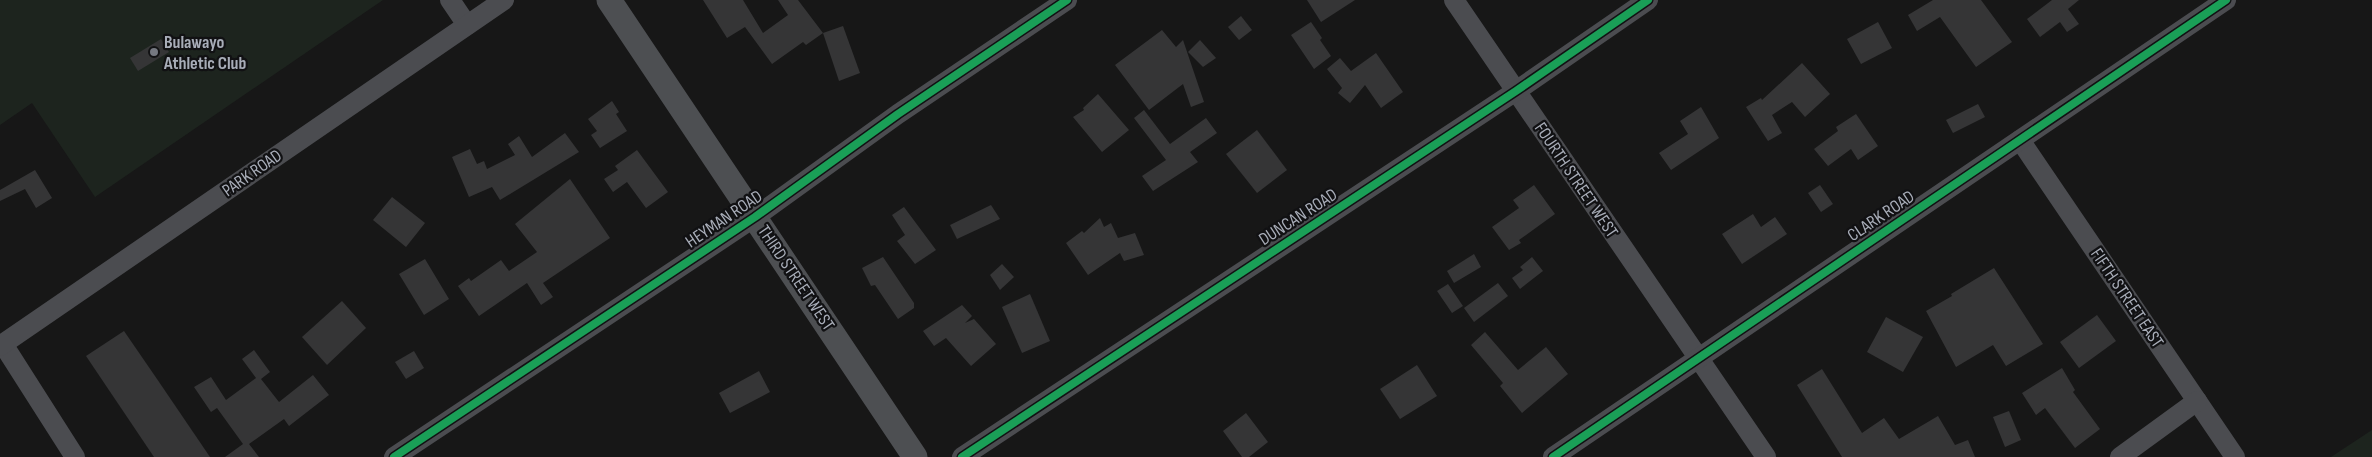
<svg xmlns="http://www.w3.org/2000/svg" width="2372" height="457" font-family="'Sofia Sans Condensed',sans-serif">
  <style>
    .green { fill: #1d241e }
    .building { fill: #353536 }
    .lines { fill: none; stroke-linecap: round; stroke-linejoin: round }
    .minor { stroke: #4b4c50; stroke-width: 20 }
    .major { stroke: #4d4f52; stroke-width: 25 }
    .cycleway-casing { stroke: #111113; stroke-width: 11 }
    .cycleway { stroke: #1a9f57; stroke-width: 8 }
    .poi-dot { fill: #757880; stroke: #111113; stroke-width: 2 }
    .labels { text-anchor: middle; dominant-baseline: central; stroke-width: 4.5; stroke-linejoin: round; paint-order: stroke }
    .poi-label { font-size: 18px; font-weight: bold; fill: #a8adb8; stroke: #111113; text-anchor: start }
    .street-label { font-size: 18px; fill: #a8adb8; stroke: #111113 }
  </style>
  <rect width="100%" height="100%" fill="#171717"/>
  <g class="green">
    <polygon points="0,0 383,0 95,197 32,103 0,125"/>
    <polygon points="2372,430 2372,457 2331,457"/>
  </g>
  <g class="building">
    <polygon points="703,0 743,0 763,33 788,15 778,0 798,0 823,33 806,45 803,42 772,64 745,27 727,38"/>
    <polygon points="1307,0 1355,0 1321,22"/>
    <polygon points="1933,0 1981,0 2012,42 1976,67 1940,17 1917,31 1908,15"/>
    <polygon points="2052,0 2079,0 2068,9 2079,24 2067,32 2060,22 2040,37 2027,19"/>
    <polygon points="1241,16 1252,30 1239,40 1228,27"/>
    <polygon points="1311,22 1322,38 1320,40 1331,56 1314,69 1291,35"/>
    <polygon points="1878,22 1892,48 1861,64 1847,39"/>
    <polygon points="843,26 860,73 839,81 823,33"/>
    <polygon points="1162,30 1176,47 1183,40 1204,102 1191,107 1183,84 1149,110 1115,65"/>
    <polygon points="161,39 169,52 138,71 130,58"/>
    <polygon points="1200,40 1216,58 1203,67 1188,52"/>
    <polygon points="1376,53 1403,92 1381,108 1365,85 1350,103 1338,93 1342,88 1327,69 1340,58 1351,71"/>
    <polygon points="1802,63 1830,94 1805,117 1792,102 1772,115 1782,133 1768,141 1746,107 1761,98 1762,100"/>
    <polygon points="1098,94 1129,130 1102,152 1073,117 1084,110 1083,108"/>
    <polygon points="612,101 619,112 616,114 627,131 600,148 591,135 597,131 588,119"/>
    <polygon points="1978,104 1985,117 1953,133 1946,120"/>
    <polygon points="1701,107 1719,138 1671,170 1659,153 1688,134 1680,121"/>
    <polygon points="1144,110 1170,144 1206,118 1217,133 1190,152 1198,162 1153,191 1142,176 1166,160 1134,118"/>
    <polygon points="1856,114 1878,146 1858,160 1851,149 1828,166 1814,149 1838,131 1836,127"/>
    <polygon points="1257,130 1287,170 1257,193 1226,154"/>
    <polygon points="565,133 579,152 500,200 492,187 469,197 452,157 470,149 477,164 484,161 487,169 515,155 508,144 519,136 532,157"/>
    <polygon points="637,150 668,192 646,208 627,182 613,192 604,179 618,170 615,166"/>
    <polygon points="35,170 52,198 36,208 25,189 0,201 0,190"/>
    <polygon points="570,179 610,238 543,283 553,297 541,305 527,283 479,316 458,286 469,278 471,281 501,260 509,271 537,252 515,224"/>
    <polygon points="1534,185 1555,214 1519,240 1521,243 1509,250 1492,227 1519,208 1513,200"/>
    <polygon points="1820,185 1833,204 1821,212 1808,193"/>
    <polygon points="392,197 425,223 406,247 373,220"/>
    <polygon points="991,205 1000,219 957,239 950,225"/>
    <polygon points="904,207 936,250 915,264 897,241 905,235 892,215"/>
    <polygon points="1753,214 1761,227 1775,217 1787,234 1742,264 1722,234"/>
    <polygon points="1100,218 1104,227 1111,223 1118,238 1135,233 1144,255 1124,261 1120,253 1088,275 1066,243 1082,231 1084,233"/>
    <polygon points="1474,254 1481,267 1454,283 1447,271"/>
    <polygon points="883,257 914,303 914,308 898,319 875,285 871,286 862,268"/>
    <polygon points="1532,257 1543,271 1520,289 1512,278 1523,270 1520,267"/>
    <polygon points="425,259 449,299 424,315 399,274"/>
    <polygon points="1002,264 1014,277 1000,290 990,275"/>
    <polygon points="1994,268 2043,344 2006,366 1993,345 1956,367 1926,311 1952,296 1951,294"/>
    <polygon points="1498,283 1508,296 1474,322 1464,308"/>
    <polygon points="1448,284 1463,306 1452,313 1437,291"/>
    <polygon points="1030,294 1050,341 1022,353 1002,307"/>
    <polygon points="342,301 366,328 327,365 302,337"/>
    <polygon points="962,305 972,316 965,323 974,319 996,344 971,366 946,338 934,346 923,331"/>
    <polygon points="2097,315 2116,341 2079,368 2060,342"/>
    <polygon points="1886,317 1923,337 1903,372 1867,352"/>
    <polygon points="124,331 157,379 210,457 154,457 86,356"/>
    <polygon points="1485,332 1518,370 1546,347 1568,374 1522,413 1500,386 1503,383 1471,345"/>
    <polygon points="254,350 270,372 261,379 279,402 313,375 329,395 289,426 284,419 249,444 259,457 225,457 243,444 217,408 211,412 194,387 211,377 226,400 256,378 242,359"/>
    <polygon points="414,351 424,368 406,379 395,362"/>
    <polygon points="1417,365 1437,396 1400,419 1380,389"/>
    <polygon points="2062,368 2075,390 2073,392 2100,429 2075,448 2045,408 2036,415 2022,393"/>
    <polygon points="1822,369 1862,433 1884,418 1899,439 1938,416 1955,445 1968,440 1975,457 1842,457 1797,385"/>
    <polygon points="759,371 770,392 730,413 719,393"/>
    <polygon points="2009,411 2021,440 2005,447 1993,417"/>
    <polygon points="1246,413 1268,442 1249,457 1242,457 1223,431"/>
  </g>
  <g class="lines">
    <g class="minor">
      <polyline points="450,0 467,25"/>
      <polyline points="1454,0 1766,457"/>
      <polyline points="2020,140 2235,457"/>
      <polyline points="3,344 75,457"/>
      <polyline points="0,346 504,0"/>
      <polyline points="394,457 755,217 898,114 1067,0"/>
      <polyline points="962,457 1516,91 1648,0"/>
      <polyline points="1553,457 2226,0"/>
      <polyline points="2120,457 2197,401"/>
    </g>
    <polyline class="major" points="609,0 915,457"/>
    <defs>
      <g id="cycleway">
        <polyline points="394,457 755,217 898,114 1067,0"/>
        <polyline points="962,457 1516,91 1648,0"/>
        <polyline points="1553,457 2226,0"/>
      </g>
    </defs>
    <use href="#cycleway" class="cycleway-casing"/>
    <use href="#cycleway" class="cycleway"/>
  </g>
  <circle class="poi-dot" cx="154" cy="52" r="5"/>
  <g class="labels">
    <g class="poi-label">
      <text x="164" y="42">Bulawayo<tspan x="164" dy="21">Athletic Club</tspan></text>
    </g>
    <g class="street-label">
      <text transform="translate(252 173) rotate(-35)">PARK ROAD</text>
      <text transform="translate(1576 180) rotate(56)">FOURTH STREET WEST</text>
      <text transform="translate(1881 216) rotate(-34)">CLARK ROAD</text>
      <text transform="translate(1298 217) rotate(-33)">DUNCAN ROAD</text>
      <text transform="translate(724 219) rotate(-34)">HEYMAN ROAD</text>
      <text transform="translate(796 278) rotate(56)">THIRD STREET WEST</text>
      <text transform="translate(2127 298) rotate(56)">FIFTH STREET EAST</text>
    </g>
  </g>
</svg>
